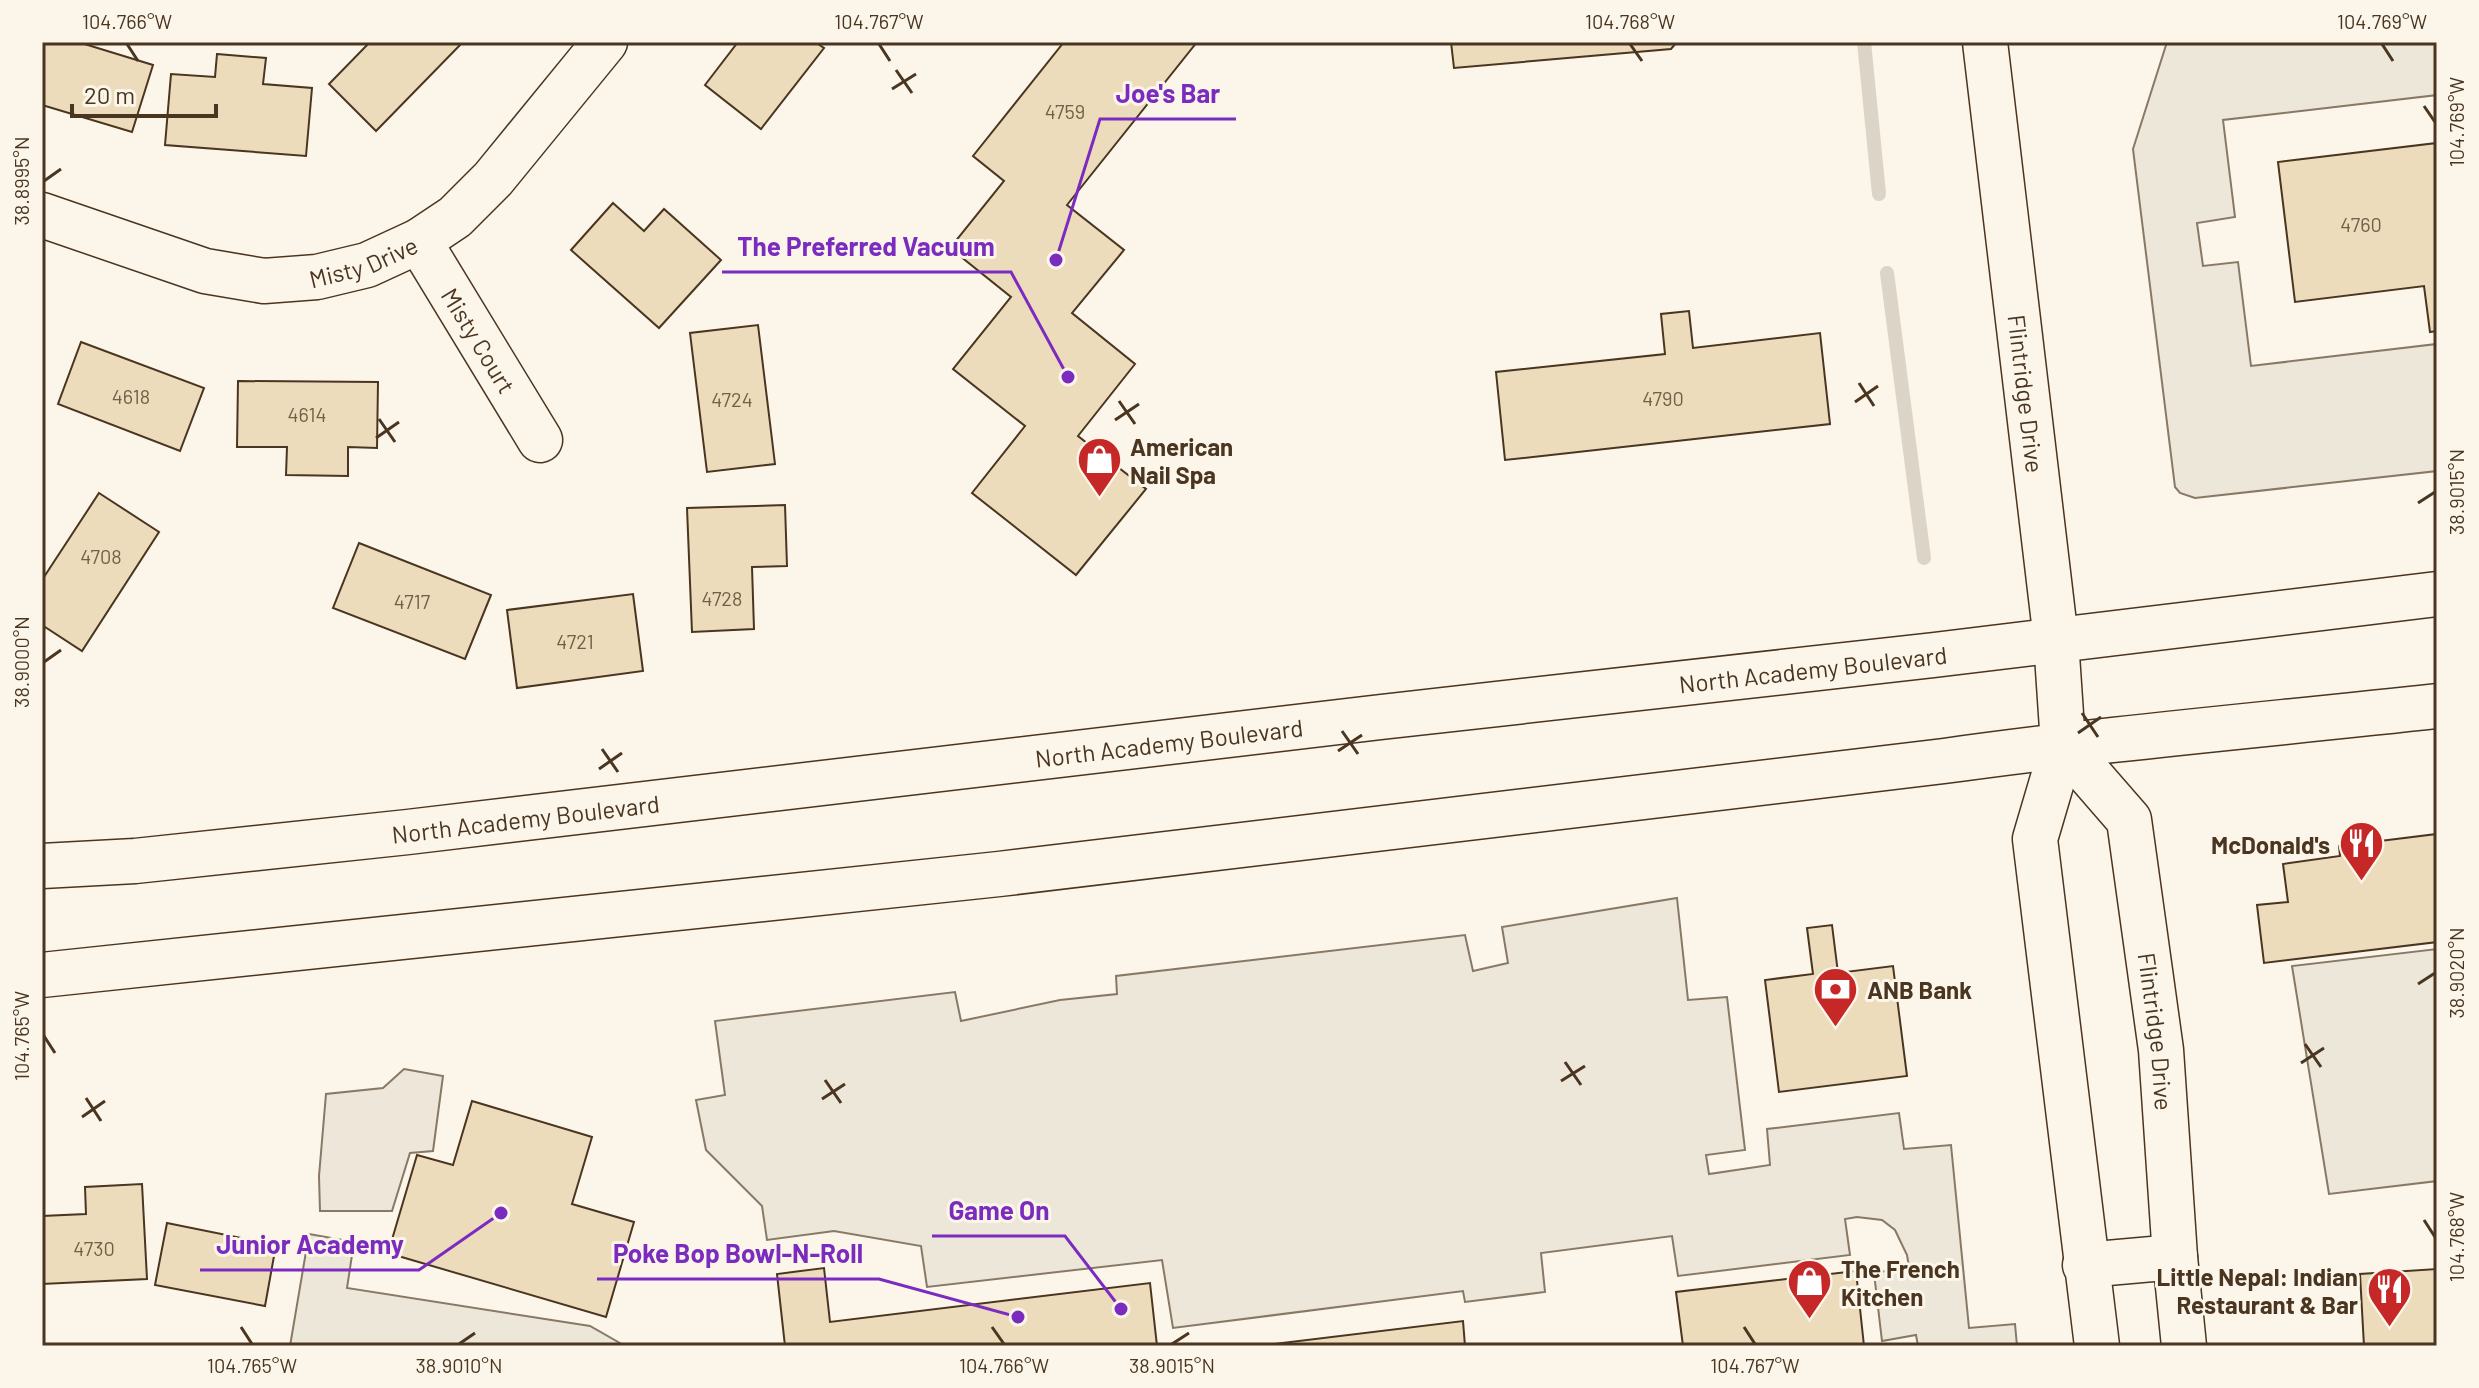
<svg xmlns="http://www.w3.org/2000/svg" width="2479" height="1388" font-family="Barlow,sans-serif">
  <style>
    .green { fill: #ede6d9; stroke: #887966; stroke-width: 2 }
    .parking { fill: #ede7d9; stroke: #887966; stroke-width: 2 }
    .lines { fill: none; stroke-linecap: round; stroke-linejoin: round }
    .stream { stroke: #dcd4c6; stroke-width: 14 }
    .building { fill: #ecdcbc; stroke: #4a3520; stroke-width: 2 }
    .minor-casing { stroke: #4a3520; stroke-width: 47 }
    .highway-casing { stroke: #4a3520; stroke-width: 47 }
    .minor { stroke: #fbf6e9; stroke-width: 44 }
    .highway { stroke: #fbf6e9; stroke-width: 44 }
    .ticks { fill: none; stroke: #4a3520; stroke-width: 3 }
    .labels { text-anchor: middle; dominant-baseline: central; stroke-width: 6; stroke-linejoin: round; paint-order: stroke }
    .number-label { font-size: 20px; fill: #725f47 }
    .street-label { font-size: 24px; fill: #4a3520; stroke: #fbf6e9 }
    .poi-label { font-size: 24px; font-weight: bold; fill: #4a3520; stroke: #fbf6e9; text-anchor: start }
    .leader { fill: none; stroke: #7b2cbf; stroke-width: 3 }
    .callout-dot { fill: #7b2cbf; stroke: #fbf6e9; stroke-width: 3 }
    .callout-label { font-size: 26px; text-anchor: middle; font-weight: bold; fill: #7b2cbf; stroke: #fbf6e9; stroke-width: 6; stroke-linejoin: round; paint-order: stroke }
    .neatline { fill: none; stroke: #4a3520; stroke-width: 3 }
    .ticks-label { font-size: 20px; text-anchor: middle; fill: #4a3520 }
  </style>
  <rect width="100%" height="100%" fill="#fbf6e9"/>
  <polygon class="green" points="404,1069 443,1076 433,1151 410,1153 392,1211 320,1211 319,1176 326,1094 383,1088"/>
  <g class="parking">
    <polygon points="2167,42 2437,42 2437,95 2223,120 2235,217 2197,223 2203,266 2238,262 2251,366 2437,344 2437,471 2195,498 2180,493 2175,487 2133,149"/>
    <polygon points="1677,898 1688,1000 1727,997 1745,1150 1706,1155 1709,1174 1770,1165 1767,1129 1899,1113 1904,1149 1951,1145 1969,1328 2015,1324 2017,1346 1918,1346 1916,1335 1882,1341 1874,1273 1909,1267 1907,1255 1895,1230 1882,1220 1857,1217 1845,1219 1850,1255 1678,1276 1672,1236 1541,1253 1545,1292 1465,1302 1463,1291 1173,1328 1162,1260 927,1287 921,1246 834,1231 767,1240 762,1206 706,1150 696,1100 725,1095 715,1021 955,992 961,1021 1060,1000 1117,994 1116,976 1465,935 1473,971 1508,963 1502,927"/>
    <polygon points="2437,949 2437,1181 2329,1194 2292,966"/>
    <polygon points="309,1234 354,1242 347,1288 590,1326 625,1346 290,1346"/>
  </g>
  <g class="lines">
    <g class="stream">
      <polyline points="1864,42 1879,194"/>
      <polyline points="1887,273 1924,558"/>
    </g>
  </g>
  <g class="building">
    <polygon points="42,42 78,42 153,65 132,132 42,105"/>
    <polygon points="370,42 463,42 376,131 329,84"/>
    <polygon points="738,42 815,42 824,48 761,129 705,85"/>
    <polygon points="1064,42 1197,42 1067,205 1124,250 1072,313 1135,364 1078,436 1146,489 1076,575 972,493 1025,426 953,369 1011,297 950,248 1004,181 973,156"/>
    <polygon points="1451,42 1677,42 1671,49 1454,68"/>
    <polygon points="217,54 266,58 263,84 312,88 306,156 165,145 171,74 215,77"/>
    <polygon points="2437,143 2437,331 2430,332 2424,286 2295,302 2278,162"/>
    <polygon points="613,203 644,231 664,209 721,260 659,328 571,250"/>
    <polygon points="1689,311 1693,348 1820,333 1830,424 1505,460 1496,372 1665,354 1661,314"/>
    <polygon points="758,325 775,464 707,472 690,333"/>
    <polygon points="81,342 204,388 180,451 58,404"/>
    <polygon points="238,381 378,382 377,448 348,447 348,476 286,475 287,447 237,447"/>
    <polygon points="99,493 159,532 82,651 42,625 42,580"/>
    <polygon points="785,505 787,566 752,567 754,629 692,632 687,508"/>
    <polygon points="359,543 491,595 465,659 333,608"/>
    <polygon points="633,594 643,671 517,688 507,610"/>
    <polygon points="2437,834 2437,942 2264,963 2257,905 2288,902 2283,864 2340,856 2339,846"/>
    <polygon points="1832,925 1838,973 1893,966 1907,1076 1779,1092 1765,980 1813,974 1807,928"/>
    <polygon points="472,1101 592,1137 572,1204 634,1222 606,1317 388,1253 417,1155 453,1165"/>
    <polygon points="142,1184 147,1279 42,1284 42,1216 86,1214 85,1187"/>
    <polygon points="167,1223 276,1245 265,1306 155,1285"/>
    <polygon points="824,1268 830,1322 1150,1283 1157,1346 785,1346 777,1274"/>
    <polygon points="2437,1269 2437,1346 2364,1346 2360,1274"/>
    <polygon points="1856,1271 1864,1346 1683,1346 1676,1292"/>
    <polygon points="1463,1321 1465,1346 1258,1346"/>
  </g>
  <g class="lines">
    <defs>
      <g id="minor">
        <path id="s1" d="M1985,42L2056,640L2063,744L2035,839L2097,1346"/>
        <path id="s2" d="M42,215L205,271L264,281L317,277L367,265L419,241L455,217L493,179L605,42"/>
        <path id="s3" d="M419,241L540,440"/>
        <path id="s4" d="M2063,744L2129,820L2161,1050L2175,1257L2184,1346"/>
        <polyline points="2085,1265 2175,1257"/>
      </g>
      <g id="highway">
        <path id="s5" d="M42,866L135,861L408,832L1381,717L1934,655L2437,594"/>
        <path d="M42,975L999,874L1944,761C2108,738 2273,724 2437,706"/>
      </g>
    </defs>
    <use href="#minor" class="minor-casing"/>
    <use href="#highway" class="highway-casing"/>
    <use href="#minor" class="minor"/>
    <use href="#highway" class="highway"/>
  </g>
  <path class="ticks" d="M127,44L138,61M879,44L890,61M1630,44L1642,61M2382,44L2393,61M896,70L912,93M892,89L916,74M2424,106L2435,122M44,181L61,169M1859,383L1874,406M1119,401L1135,424M1855,402L1878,386M379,419L395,442M1115,420L1139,404M376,438L399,422M2418,503L2435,492M44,662L61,650M2082,713L2098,737M1342,731L1358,754M2078,733L2101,717M602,749L618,772M1338,751L1362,735M599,769L622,753M2418,984L2435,973M44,1036L55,1053M2305,1044L2321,1067M1565,1062L1581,1085M2301,1063L2324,1048M825,1080L841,1103M1561,1081L1585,1066M86,1098L101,1121M822,1099L845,1084M82,1117L105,1101M2424,1220L2435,1237M241,1327L252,1344M992,1327L1004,1344M1744,1327L1755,1344M459,1344L475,1333M1172,1344L1189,1333"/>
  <defs>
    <symbol id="shop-pin" viewBox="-11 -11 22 30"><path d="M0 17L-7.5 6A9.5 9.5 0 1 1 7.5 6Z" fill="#c62828" stroke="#fbf6e9"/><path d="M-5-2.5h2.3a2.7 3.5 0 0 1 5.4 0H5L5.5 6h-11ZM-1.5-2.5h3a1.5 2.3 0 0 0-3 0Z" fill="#fff"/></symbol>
    <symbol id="restaurant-pin" viewBox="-11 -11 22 30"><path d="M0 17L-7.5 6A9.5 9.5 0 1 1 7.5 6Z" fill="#c62828" stroke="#fbf6e9"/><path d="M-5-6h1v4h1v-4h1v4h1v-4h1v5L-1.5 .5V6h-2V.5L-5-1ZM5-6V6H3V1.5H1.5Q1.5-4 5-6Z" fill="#fff"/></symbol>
    <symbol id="bank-pin" viewBox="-11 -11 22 30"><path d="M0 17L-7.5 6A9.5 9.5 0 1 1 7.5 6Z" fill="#c62828" stroke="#fbf6e9"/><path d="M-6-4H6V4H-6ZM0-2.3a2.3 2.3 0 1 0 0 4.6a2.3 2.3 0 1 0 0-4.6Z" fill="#fff"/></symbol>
  </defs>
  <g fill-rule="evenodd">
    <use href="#shop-pin" x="1074" y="434" width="51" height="69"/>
    <use href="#restaurant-pin" x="2336" y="818" width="51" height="69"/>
    <use href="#bank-pin" x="1810" y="964" width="51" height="69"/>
    <use href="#shop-pin" x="1784" y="1256" width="51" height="69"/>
    <use href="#restaurant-pin" x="2364" y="1264" width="51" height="69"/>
  </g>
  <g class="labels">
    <g class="number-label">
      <text x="1065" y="111">4759</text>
      <text x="2361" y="224">4760</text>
      <text x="131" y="396">4618</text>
      <text x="1663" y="398">4790</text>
      <text x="732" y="399">4724</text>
      <text x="307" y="414">4614</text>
      <text x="101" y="556">4708</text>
      <text x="722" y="598">4728</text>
      <text x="412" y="601">4717</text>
      <text x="575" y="641">4721</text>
      <text x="94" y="1248">4730</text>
    </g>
    <g class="street-label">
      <text stroke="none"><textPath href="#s2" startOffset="334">Misty Drive</textPath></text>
      <text stroke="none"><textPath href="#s3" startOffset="116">Misty Court</textPath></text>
      <text stroke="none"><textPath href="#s1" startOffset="354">Flintridge Drive</textPath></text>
      <text stroke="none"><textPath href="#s5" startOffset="1782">North Academy Boulevard</textPath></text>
      <text stroke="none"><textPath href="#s5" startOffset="1134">North Academy Boulevard</textPath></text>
      <text stroke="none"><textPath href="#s5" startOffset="486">North Academy Boulevard</textPath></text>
      <text stroke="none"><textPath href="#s4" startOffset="314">Flintridge Drive</textPath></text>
    </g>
    <g class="poi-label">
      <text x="1130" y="446">American<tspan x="1130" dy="28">Nail Spa</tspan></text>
      <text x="2330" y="844" text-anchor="end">McDonald's</text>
      <text x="1867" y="989">ANB Bank</text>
      <text x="1841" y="1268">The French<tspan x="1841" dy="28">Kitchen</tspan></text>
      <text x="2358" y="1276" text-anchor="end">Little Nepal: Indian<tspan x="2358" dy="28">Restaurant &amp; Bar</tspan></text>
    </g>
  </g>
  <path class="leader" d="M1056 260L1100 119H1236M1068 377L1011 272H722M1121 1309L1065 1236H932M501 1213L419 1270H200M1018 1317L879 1279H597"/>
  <g class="callout-dot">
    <circle cx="1056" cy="260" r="8"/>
    <circle cx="1068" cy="377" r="8"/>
    <circle cx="1121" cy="1309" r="8"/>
    <circle cx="501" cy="1213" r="8"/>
    <circle cx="1018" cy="1317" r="8"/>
  </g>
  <g class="callout-label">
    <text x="1168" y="103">Joe's Bar</text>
    <text x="866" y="256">The Preferred Vacuum</text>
    <text x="999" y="1220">Game On</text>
    <text x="310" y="1254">Junior Academy</text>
    <text x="738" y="1263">Poke Bop Bowl-N-Roll</text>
  </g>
  <rect width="2479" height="1388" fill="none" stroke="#fbf6e9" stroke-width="88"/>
  <path d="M72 104v12h144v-12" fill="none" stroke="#4a3520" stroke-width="4"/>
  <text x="84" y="104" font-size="24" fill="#4a3520" stroke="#fbf6e9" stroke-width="6" paint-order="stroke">20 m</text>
  <rect x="44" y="44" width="2391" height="1300" class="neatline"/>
  <g class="ticks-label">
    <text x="127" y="29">104.766°W</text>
    <text x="879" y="29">104.767°W</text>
    <text x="1630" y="29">104.768°W</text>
    <text x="2382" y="29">104.769°W</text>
    <text transform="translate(2457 122) rotate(-90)" y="7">104.769°W</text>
    <text transform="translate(22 181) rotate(-90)" y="7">38.8995°N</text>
    <text transform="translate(2457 492) rotate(-90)" y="7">38.9015°N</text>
    <text transform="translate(22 662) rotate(-90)" y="7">38.9000°N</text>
    <text transform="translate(2457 973) rotate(-90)" y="7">38.9020°N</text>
    <text transform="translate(22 1036) rotate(-90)" y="7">104.765°W</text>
    <text transform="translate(2457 1237) rotate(-90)" y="7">104.768°W</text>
    <text x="252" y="1373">104.765°W</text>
    <text x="459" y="1373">38.9010°N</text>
    <text x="1004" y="1373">104.766°W</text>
    <text x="1172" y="1373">38.9015°N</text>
    <text x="1755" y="1373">104.767°W</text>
  </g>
</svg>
